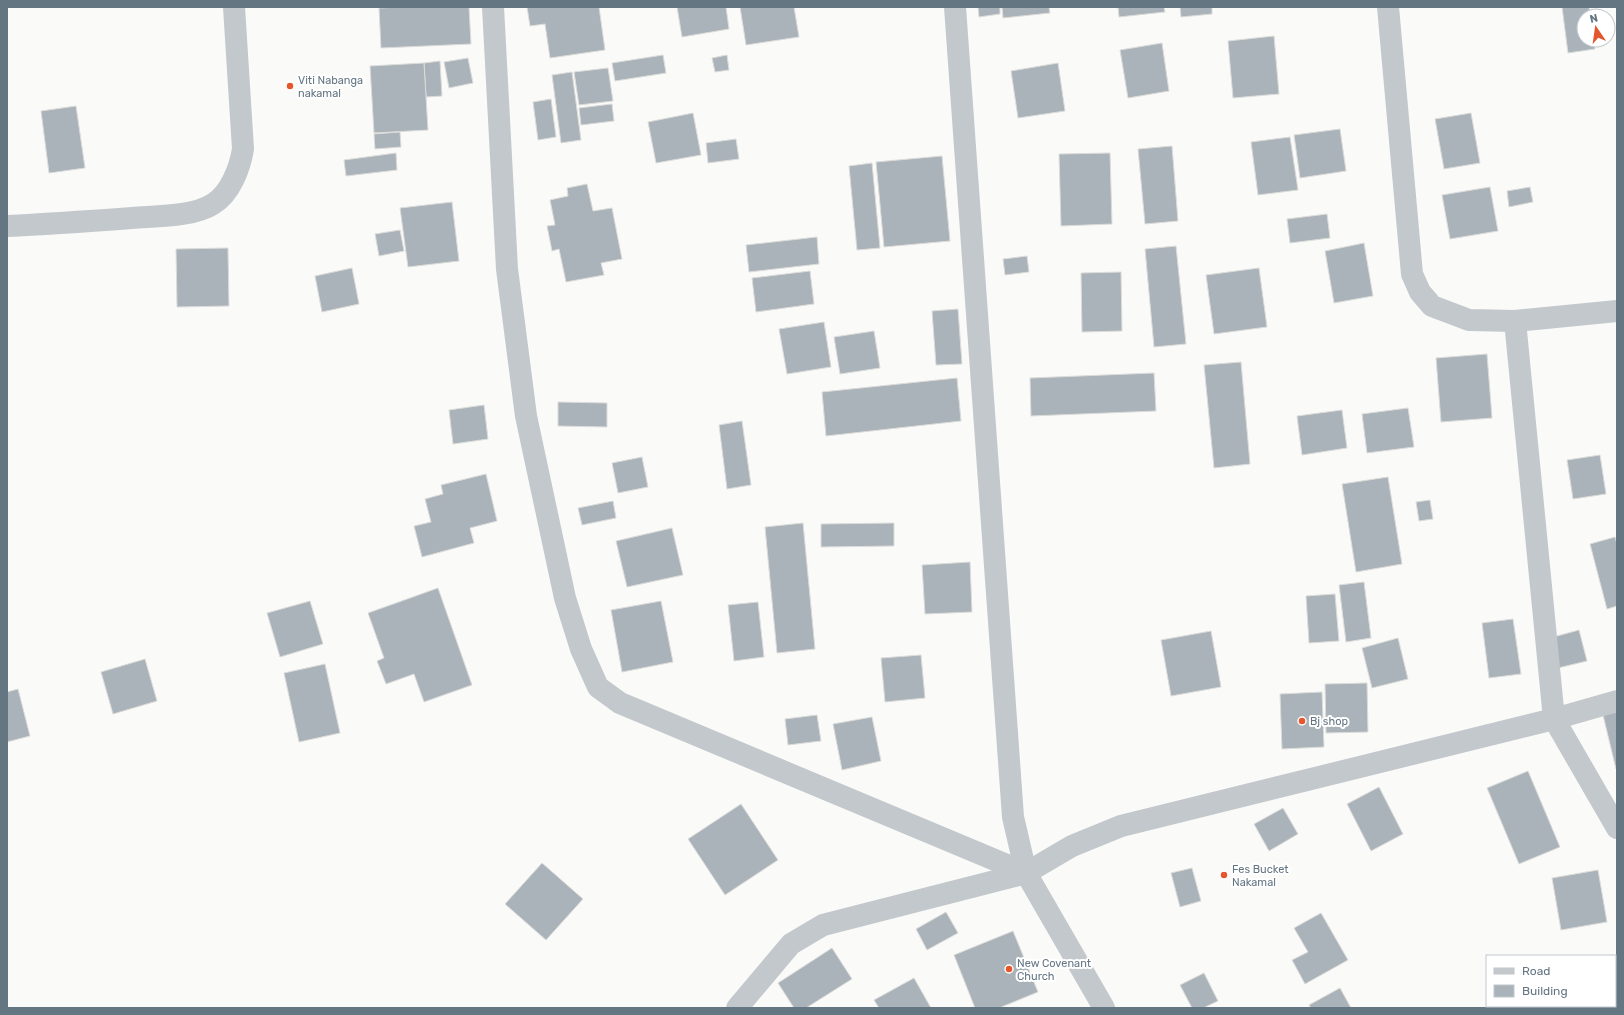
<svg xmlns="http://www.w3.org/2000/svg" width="1624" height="1015" font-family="Rubik,sans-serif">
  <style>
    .building { fill: #aab3b9; stroke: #dcdcda }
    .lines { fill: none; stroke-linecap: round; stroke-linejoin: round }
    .minor { stroke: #c3c8cc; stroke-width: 22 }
    .poi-dot { fill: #e4572e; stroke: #fff; stroke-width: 1.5 }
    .labels { text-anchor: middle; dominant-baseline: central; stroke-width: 4; stroke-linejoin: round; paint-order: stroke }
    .poi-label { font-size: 11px; fill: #657683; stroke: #fff; text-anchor: start }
  </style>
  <rect width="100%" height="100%" fill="#fafaf8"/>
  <g class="building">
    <polygon points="400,7 469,7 471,44 381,48 379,8"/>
    <polygon points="527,7 599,7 605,50 550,58 545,24 530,26"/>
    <polygon points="677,7 726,7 729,29 682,37"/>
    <polygon points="740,7 794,7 799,37 746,45"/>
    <polygon points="978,7 1000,7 1000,14 979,17"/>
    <polygon points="1002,7 1049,7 1050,13 1003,18"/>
    <polygon points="1118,7 1164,7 1165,12 1119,17"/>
    <polygon points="1180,7 1212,7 1212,14 1181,17"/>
    <polygon points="1562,7 1589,7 1590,16 1584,16 1584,40 1594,40 1595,49 1568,53"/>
    <polygon points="1274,36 1279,94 1233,98 1228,41"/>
    <polygon points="1162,43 1169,91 1128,98 1120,50"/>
    <polygon points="663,55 666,73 615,81 612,63"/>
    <polygon points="727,55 729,70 715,72 712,58"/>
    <polygon points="468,58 473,83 449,88 444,62"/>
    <polygon points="440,61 442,96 426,97 424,63"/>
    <polygon points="424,63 428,130 374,133 370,66"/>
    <polygon points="1058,63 1065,111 1018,118 1011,71"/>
    <polygon points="608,68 613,101 579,105 574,72"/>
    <polygon points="572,72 581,140 561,143 552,75"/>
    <polygon points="551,99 556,137 538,140 533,102"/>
    <polygon points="612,104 614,121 581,125 579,108"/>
    <polygon points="76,106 85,168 49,173 41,111"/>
    <polygon points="693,113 701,155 656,163 648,122"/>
    <polygon points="1471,113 1480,163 1444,169 1435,119"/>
    <polygon points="1340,129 1346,171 1300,178 1294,135"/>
    <polygon points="400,132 401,147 375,149 374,134"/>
    <polygon points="1290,137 1298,190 1258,195 1251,142"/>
    <polygon points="736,139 739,159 708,163 706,143"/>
    <polygon points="1172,146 1178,221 1145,224 1138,149"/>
    <polygon points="396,153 397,170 346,176 344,160"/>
    <polygon points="1110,153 1112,224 1061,226 1059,154"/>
    <polygon points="942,156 950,241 884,247 876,162"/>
    <polygon points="872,163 880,248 857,250 849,166"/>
    <polygon points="587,184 593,211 612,208 622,259 601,263 604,275 566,282 559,249 552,251 547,226 555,225 550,200 568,196 567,188"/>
    <polygon points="1490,187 1498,231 1450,239 1442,195"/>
    <polygon points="1530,187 1533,202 1509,207 1507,191"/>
    <polygon points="452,202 459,261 408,267 400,208"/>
    <polygon points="1327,214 1330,238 1290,243 1287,219"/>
    <polygon points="400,230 404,251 379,256 375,234"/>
    <polygon points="817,237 819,264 749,272 746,245"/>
    <polygon points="1364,243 1373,296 1334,303 1325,251"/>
    <polygon points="1176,246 1186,344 1154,347 1145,249"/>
    <polygon points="228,248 229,306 177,307 176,249"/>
    <polygon points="1027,256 1029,272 1005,275 1003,259"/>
    <polygon points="352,268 359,304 322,312 315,276"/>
    <polygon points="1259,268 1267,327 1214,334 1206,275"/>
    <polygon points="810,271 814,304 756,312 752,278"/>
    <polygon points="1121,272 1122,331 1082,332 1081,273"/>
    <polygon points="958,309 962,364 936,365 932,311"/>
    <polygon points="824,322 831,367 787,374 779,329"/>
    <polygon points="874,331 880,368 840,374 834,337"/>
    <polygon points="1487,354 1492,418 1441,422 1436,358"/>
    <polygon points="1241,362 1250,464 1214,468 1204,365"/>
    <polygon points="1154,373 1156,411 1031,416 1030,378"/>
    <polygon points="957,378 961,421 826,436 822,392"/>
    <polygon points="558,402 607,403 607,427 558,426"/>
    <polygon points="484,405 488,439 453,444 449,410"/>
    <polygon points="1408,408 1414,447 1367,453 1362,414"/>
    <polygon points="1342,410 1347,448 1302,455 1297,416"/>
    <polygon points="742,421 751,485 727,489 719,425"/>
    <polygon points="1600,455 1606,494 1573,499 1567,460"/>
    <polygon points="642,457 648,487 618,493 612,463"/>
    <polygon points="486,474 497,521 470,528 474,543 422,557 414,526 431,522 425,499 443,494 441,485"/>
    <polygon points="1388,477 1402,564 1356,572 1342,484"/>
    <polygon points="1430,500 1433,519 1419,521 1416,502"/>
    <polygon points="613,501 616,518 582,525 578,508"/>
    <polygon points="803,523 815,649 777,653 765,527"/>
    <polygon points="894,523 894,546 821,547 821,524"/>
    <polygon points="672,528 683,575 627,587 616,541"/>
    <polygon points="1615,537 1617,544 1617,606 1607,609 1590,544"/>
    <polygon points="970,562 972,612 925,614 922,565"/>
    <polygon points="1364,582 1371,638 1346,642 1339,585"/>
    <polygon points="438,588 472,685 424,702 414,674 386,684 377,661 384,658 368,613"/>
    <polygon points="1335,594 1339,641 1309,643 1306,596"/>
    <polygon points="310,601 323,644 280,657 267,613"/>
    <polygon points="661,601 673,662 622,672 611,610"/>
    <polygon points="758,602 764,657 734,661 728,605"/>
    <polygon points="1513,619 1521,674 1489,678 1482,623"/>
    <polygon points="1579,630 1587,661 1558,668 1550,638"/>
    <polygon points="1211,631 1221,687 1171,696 1161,640"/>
    <polygon points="1398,638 1408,679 1372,688 1362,648"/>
    <polygon points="921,655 925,698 885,702 881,658"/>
    <polygon points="145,659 157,701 113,714 101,672"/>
    <polygon points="325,664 340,733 299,742 284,673"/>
    <polygon points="1367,683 1368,732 1326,733 1325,684"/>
    <polygon points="18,689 30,736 7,742 7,692"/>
    <polygon points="1322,692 1324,747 1282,749 1280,694"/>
    <polygon points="1617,712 1617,769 1616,769 1603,715"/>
    <polygon points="817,715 821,741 788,745 785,719"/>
    <polygon points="872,717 881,761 842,770 833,724"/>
    <polygon points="1528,771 1560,847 1519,864 1487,788"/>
    <polygon points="1379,787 1403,834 1371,851 1347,804"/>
    <polygon points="741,804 778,860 725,895 688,839"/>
    <polygon points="1283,808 1298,834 1269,851 1254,824"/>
    <polygon points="542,863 583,899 546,940 505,904"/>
    <polygon points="1192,868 1201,901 1180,907 1171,873"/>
    <polygon points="1598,870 1607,922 1561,930 1552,878"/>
    <polygon points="946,912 958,933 927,950 916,929"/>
    <polygon points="1321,913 1348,960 1305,984 1292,960 1308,952 1294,928"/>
    <polygon points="1013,931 1038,992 999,1008 975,1008 954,955"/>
    <polygon points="832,948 852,979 806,1008 794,1008 778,983"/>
    <polygon points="1204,973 1218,1001 1203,1008 1192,1008 1180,985"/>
    <polygon points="914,978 931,1008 879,1008 874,1000"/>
    <polygon points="1617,980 1617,1008 1565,1008 1569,1006 1615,1006 1615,981"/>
    <polygon points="1340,988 1351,1008 1311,1008 1309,1005"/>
  </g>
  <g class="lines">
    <g class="minor">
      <polyline points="493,7 507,269 526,416 565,598 581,649 598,687 620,703 1026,873"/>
      <polyline points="955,7 1013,817 1026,873 1104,1008"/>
      <polyline points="1388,7 1412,274 1420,292 1432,306 1469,320 1515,321 1617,311"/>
      <path d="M7,226C49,224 91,221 132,218C156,216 193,217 213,204C230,194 240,168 243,149L234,7"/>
      <polyline points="1515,321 1554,719 1617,828"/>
      <polyline points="737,1008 791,944 823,925 1026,873 1072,846 1121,826 1554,719 1617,701"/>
    </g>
  </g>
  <g class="poi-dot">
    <circle cx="290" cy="86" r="4"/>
    <circle cx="1302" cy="721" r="4"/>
    <circle cx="1224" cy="875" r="4"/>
    <circle cx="1009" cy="969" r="4"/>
  </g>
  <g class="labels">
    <g class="poi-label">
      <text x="298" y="80">Viti Nabanga<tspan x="298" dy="13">nakamal</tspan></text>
      <text x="1310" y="721">Bj shop</text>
      <text x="1232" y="869">Fes Bucket<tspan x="1232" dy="13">Nakamal</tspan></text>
      <text x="1017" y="963">New Covenant<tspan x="1017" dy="13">Church</tspan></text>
    </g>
  </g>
  <rect width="1624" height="1015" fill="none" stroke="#657683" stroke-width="16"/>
  <rect x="1486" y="955" width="130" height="52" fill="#ffffff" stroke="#c1c8cd"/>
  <rect x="1494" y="968" width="20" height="6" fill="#c3c8cc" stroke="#c1c8cd"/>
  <text x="1522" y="975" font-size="12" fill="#657683">Road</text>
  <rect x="1494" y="985" width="20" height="12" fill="#aab3b9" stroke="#c1c8cd"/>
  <text x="1522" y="995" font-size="12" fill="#657683">Building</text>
  <g transform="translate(1596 28) rotate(347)"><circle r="19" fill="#ffffff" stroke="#c1c8cd"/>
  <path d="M0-3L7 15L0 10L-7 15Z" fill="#e4572e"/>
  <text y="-6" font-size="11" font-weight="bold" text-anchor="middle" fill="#657683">N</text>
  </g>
</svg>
